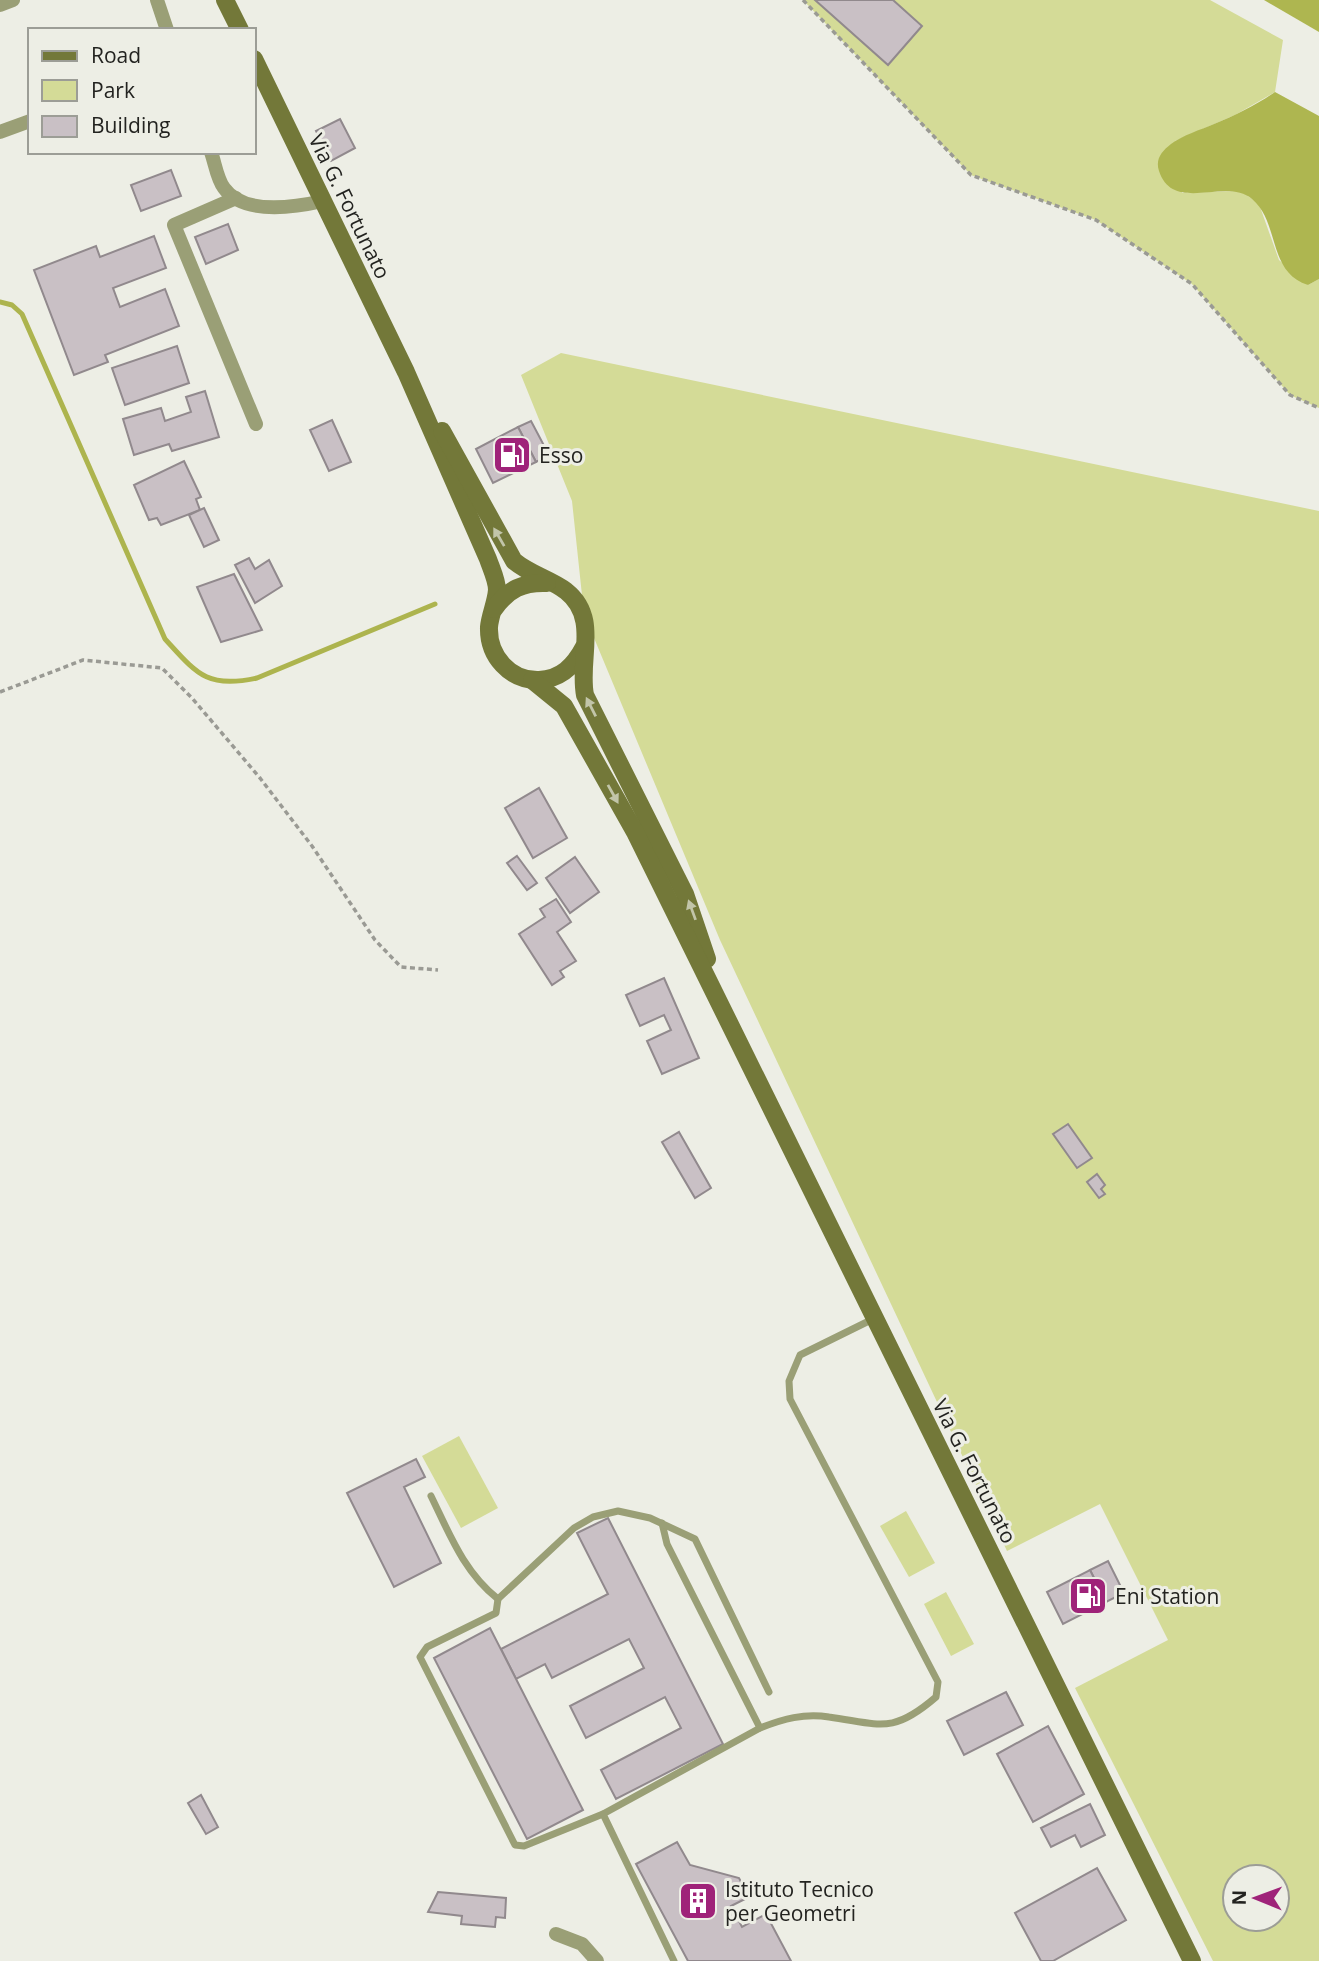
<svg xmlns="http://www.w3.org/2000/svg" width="1319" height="1961" font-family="'Open Sans',sans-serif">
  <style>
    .green { fill: #d4db97; fill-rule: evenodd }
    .forest { fill: #aeb650 }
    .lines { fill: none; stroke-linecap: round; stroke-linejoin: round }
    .stream { stroke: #adb44e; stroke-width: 5 }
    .building { fill: #c9c0c5; stroke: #91898d; stroke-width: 2 }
    .path { stroke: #9a9a94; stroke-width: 3.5; stroke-dasharray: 5 3.5; stroke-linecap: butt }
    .lane { stroke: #9a9f76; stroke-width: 7 }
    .street { stroke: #9a9f76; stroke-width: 14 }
    .secondary { stroke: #737839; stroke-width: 18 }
    .oneway { fill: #c2c5a9 }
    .labels { text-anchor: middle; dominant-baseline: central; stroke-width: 6; stroke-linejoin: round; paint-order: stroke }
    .street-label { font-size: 21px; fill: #232320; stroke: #edeee5 }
    .poi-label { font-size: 21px; fill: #232320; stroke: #edeee5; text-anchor: start }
  </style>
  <rect width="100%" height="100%" fill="#edeee5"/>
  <g class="green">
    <polygon points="803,0 1210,0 1283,40 1275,92 1235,115 1175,141 1182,193 1240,191 1248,196 1259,204 1279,260 1308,285 1319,279 1319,408 1290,395 1192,284 1096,220 971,175"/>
    <path d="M561,353L1319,511V1961H1213L1075,1688L1168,1640L1100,1504L1007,1551L720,940L584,614L572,501L521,375ZM1235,1877H1277V1919H1235Z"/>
    <polygon points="459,1436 498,1508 461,1528 422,1456"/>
    <polygon points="906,1511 935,1563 909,1577 880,1526"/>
    <polygon points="946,1592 974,1644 951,1656 924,1604"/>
  </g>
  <g class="forest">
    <polygon points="1264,0 1319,0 1319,32"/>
    <path d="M1275,92L1319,116V279L1308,285C1267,272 1280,222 1252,199C1226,177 1173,214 1159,171C1155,159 1162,151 1171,144C1183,135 1200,130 1214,124C1236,115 1256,105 1275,92Z"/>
  </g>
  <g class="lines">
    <path class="stream" d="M0,302L12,305L22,314L165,639C197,674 207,689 257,678L435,604"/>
  </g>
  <g class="building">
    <polygon points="815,0 893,0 922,26 888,65"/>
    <polygon points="340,119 355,148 331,161 316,131"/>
    <polygon points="171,170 181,196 141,211 131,185"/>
    <polygon points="228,224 238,250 206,264 195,237"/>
    <polygon points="154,236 166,268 113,288 120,307 165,289 179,326 105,355 108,362 74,375 34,270 96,246 100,257"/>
    <polygon points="177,346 189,383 125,405 112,368"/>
    <polygon points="205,391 219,437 172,451 169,444 134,455 123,419 161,408 165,421 191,412 186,397"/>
    <polygon points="332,420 351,462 329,471 310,430"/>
    <polygon points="531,421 549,455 536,462 518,427"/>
    <polygon points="518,427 536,462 493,483 476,449"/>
    <polygon points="184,461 201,497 196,499 200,510 161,525 157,518 149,520 134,485"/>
    <polygon points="204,508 219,540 204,547 189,515"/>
    <polygon points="249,558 255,569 269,560 282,586 255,603 235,565"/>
    <polygon points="234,574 262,630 221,642 197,587"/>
    <polygon points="539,788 567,838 533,858 505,808"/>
    <polygon points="517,856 537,883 527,890 507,863"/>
    <polygon points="575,857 599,892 570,913 546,878"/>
    <polygon points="556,899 571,922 557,932 576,961 560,971 564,977 552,985 519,934 545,917 540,909"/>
    <polygon points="664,978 699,1058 662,1074 647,1041 671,1030 664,1015 640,1026 626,995"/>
    <polygon points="1068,1124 1092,1158 1077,1168 1053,1134"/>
    <polygon points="679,1132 711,1188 695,1198 662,1142"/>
    <polygon points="1097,1174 1105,1185 1101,1189 1105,1194 1099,1198 1087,1182"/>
    <polygon points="416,1459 425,1477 404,1487 441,1563 394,1587 347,1493"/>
    <polygon points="608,1518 723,1744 616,1799 601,1770 681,1728 665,1697 586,1738 570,1706 644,1668 629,1639 552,1678 545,1664 516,1679 501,1649 608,1594 577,1533"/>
    <polygon points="1108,1561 1124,1593 1106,1602 1090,1570"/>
    <polygon points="1090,1570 1106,1602 1063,1624 1047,1592"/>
    <polygon points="490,1628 583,1810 527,1839 434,1658"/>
    <polygon points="1006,1692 1023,1725 964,1755 947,1721"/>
    <polygon points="1048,1726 1084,1794 1033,1822 997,1754"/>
    <polygon points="201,1795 218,1827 206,1834 188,1803"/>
    <polygon points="1090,1804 1105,1835 1081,1847 1075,1835 1051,1847 1041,1828"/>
    <polygon points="677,1842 690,1865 739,1878 749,1897 731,1906 742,1927 766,1914 791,1961 688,1961 636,1864"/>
    <polygon points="1097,1868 1126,1920 1053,1961 1041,1961 1015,1913"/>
    <polygon points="438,1892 506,1898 505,1918 496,1917 495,1927 461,1924 462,1916 428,1912"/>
  </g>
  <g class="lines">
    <g class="path">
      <polyline points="803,0 971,175 1096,220 1192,284 1290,395 1319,408"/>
      <polyline points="0,692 83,660 162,668 192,698 260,778 312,846 375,940 401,967 438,970"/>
    </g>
    <g class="lane">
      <path d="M431,1496C450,1535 464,1572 498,1599"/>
      <polyline points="662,1523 667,1544 760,1728"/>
      <polyline points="603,1814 524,1846 515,1845 420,1657 427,1647 496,1613 498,1599 574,1528 593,1517 618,1511 650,1518 695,1539 769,1692"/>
      <path d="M674,1961L603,1814L760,1728C783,1719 804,1713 829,1717C880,1724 892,1735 936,1697L938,1682L790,1399L789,1381L800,1355L873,1319"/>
    </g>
    <g class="street">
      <polyline points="157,0 167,30"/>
      <polyline points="0,5 13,0"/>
      <polyline points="0,132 30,121"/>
      <path d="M211,152C215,163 217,179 224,188C244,216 296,207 323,201"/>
      <polyline points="236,198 174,225 256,424"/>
      <polyline points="556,1934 582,1944 597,1961"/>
    </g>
    <g class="secondary">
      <polyline points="225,0 240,30"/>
      <path d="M254,59L406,372L488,559C491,568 497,580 497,590C496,603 490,615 489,627C488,656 510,681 539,680C561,679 574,666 584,647"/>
      <path d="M442,431L514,561C531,575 550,579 566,591C600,618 578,659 585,695L685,894L707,959"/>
      <path d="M494,609C508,589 523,582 547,583"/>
      <polyline points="532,680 564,706 635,832 1192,1961"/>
    </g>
  </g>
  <defs><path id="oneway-solid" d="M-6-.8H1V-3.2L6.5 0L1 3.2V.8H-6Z" transform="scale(1.75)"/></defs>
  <g class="oneway">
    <use href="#oneway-solid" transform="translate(499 537) rotate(-120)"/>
    <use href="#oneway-solid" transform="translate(591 707) rotate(-117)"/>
    <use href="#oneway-solid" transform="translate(613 794) rotate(61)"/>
    <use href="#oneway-solid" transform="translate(692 910) rotate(-110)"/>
  </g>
  <defs>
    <symbol id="fuel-square" viewBox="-11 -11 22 22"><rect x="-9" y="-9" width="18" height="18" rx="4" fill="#9f2379" stroke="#edeee5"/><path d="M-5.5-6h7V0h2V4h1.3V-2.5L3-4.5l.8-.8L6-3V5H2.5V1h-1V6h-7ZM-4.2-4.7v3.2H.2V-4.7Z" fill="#fff"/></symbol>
    <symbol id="building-square" viewBox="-11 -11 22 22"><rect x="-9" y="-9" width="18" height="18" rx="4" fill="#9f2379" stroke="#edeee5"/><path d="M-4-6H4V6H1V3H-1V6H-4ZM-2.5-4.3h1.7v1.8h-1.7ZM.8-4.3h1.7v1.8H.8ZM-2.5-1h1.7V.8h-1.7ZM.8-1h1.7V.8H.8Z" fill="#fff"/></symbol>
  </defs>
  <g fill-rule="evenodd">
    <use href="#fuel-square" x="490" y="433" width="44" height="44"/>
    <use href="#fuel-square" x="1066" y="1574" width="44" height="44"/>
    <use href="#building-square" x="676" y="1879" width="44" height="44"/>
  </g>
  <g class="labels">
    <g class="street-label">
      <text transform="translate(350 206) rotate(64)">Via G. Fortunato</text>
      <text transform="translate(975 1471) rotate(63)">Via G. Fortunato</text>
    </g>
    <g class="poi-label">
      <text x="539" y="455">Esso</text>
      <text x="1115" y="1596">Eni Station</text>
      <text x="725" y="1889">Istituto Tecnico<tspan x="725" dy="24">per Geometri</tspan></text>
    </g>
  </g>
  <rect x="28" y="28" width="228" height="126" fill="#edeee5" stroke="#9c9d96" stroke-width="2"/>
  <rect x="42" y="51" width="35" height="10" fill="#737839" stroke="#9c9d96" stroke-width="2"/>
  <text x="91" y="63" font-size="21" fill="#232320">Road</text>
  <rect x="42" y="80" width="35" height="21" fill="#d4db97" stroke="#9c9d96" stroke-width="2"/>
  <text x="91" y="98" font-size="21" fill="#232320">Park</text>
  <rect x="42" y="116" width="35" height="21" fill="#c9c0c5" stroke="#9c9d96" stroke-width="2"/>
  <text x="91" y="133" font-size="21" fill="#232320">Building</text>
  <g transform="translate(1256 1898) rotate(271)"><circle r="33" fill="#edeee5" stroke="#9c9d96" stroke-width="2"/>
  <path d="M0-5L12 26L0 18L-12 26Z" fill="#9f2379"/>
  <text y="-10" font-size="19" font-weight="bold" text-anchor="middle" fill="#232320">N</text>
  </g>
</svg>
